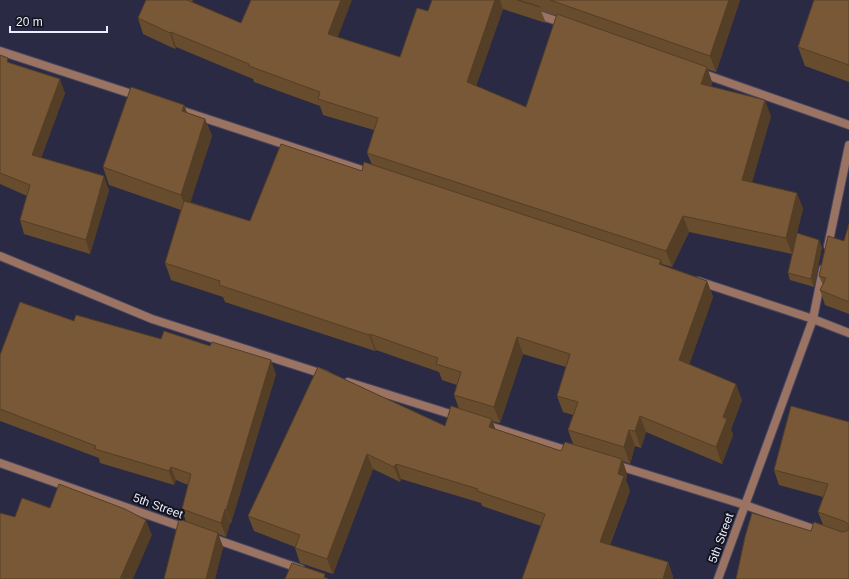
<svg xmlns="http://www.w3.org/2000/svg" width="849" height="579" font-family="Helvetica,sans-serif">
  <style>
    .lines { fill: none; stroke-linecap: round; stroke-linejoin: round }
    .street-casing { stroke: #45455e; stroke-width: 10 }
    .street { stroke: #9a7363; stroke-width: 8 }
    .wall { fill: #674c2e; fill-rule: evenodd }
    .shaded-wall { fill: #543e26 }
    .building { fill: #785836; stroke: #543e26 }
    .labels { text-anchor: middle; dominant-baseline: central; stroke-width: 4; stroke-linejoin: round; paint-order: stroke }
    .street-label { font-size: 12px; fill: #ecedff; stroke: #141420 }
  </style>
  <rect width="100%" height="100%" fill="#2a2a44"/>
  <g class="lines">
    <defs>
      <g id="street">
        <polyline points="533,13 566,24"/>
        <polyline points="0,51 138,96"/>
        <polyline points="701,73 849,125"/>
        <polyline points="177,109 371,173"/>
        <polyline points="828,246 849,145"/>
        <polyline points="0,256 152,319 326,375"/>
        <polyline points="698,281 813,319 849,333"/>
        <polyline points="348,382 460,417"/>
        <polyline points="486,425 572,452"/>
        <polyline points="0,463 188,529"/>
        <polyline points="616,465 745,505 822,532"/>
        <polyline points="212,538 301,569"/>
        <polyline points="718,579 813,319 823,269"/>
      </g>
    </defs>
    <use href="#street" class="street-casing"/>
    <use href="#street" class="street"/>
  </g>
  <g class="wall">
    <path d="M146,0H193L192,2L241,23L338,38L400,57L428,11L432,0H740L716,72L707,69L712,82L711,87L771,116L752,182L803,208L792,254L689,232L672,267L662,264L663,266L707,281L713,297L689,364L742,400L731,429L733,435L722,464L646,432L641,448L635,446L630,464L623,461L627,474L626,480L630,491L610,545L668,562L673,577V579H522L541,526L482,506L481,503L401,479L400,482L373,469L333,574L300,563L295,548V547L254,531L248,516L318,367L445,426L459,409L454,395L457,385L442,380L439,372L376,350L375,351L225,302L223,297L171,280L165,263L181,210L109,185L103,167L184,105L187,113L205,119L212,136L190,202L250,221L362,171L372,165L367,153L374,130L323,115L320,106L254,82L253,79L176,47L175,49L143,34L138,18ZM503,9L546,23L541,11L557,16L526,107L476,86ZM523,354L566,367L557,396L563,412L573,415L568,430L573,444L561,451L495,429L492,421L500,423Z"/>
    <polygon points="849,0 849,82 805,66 798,47"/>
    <polygon points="0,55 10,63 65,93 41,158 109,190 90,254 24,234 20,220 27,196 0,184"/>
    <polygon points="849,224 849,314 825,305 820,290 823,285 819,276 844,241"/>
    <polygon points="822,247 814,287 790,280 788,273"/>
    <polygon points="74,321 276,374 231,523 230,523 226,537 218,534 223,547 215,579 164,579 186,522 182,509 188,485 176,480 174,485 100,463 99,458 0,421 0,355"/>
    <polygon points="849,422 849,579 811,531 823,525 818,512 823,497 779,485 774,470"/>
  </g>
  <g class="shaded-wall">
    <polygon points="341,0 352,0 333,50 328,34"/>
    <polygon points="495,0 500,0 503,9 472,98 467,82"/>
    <polygon points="729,0 740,0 716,72 710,56"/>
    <polygon points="171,32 176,47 175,49 170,33"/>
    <polygon points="707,67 712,82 706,100 701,84"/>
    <polygon points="60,79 65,93 37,169 32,155"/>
    <polygon points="765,100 771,116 748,196 742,180"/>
    <polygon points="184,105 191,123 182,111"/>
    <polygon points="205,119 212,136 187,213 181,195"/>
    <polygon points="104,176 109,190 90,254 86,240"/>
    <polygon points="797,193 803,208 792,254 786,238"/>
    <polygon points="683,216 689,232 672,267 666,251"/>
    <polygon points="819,240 822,247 814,287 811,279"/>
    <polygon points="661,260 667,277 659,264"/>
    <polygon points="707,281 713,297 685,377 679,360"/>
    <polygon points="370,334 376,350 375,351 369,335"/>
    <polygon points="517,337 523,354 500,423 494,407"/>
    <polygon points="271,360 276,374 231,523 226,510"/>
    <polygon points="736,384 742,400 731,429 733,435 722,464 716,447 723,417"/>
    <polygon points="640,416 646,432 641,448 635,431"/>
    <polygon points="492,419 497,434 489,427"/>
    <polygon points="629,430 635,446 630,464 624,447"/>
    <polygon points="367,454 373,469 333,574 327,559"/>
    <polygon points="622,459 627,474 626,480 630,491 605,557 600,542"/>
    <polygon points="396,464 401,479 400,482 394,467"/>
    <polygon points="171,467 176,480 174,485 169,471"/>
    <polygon points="225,509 230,523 226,537 221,523"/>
    <polygon points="146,520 152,535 133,579 120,579"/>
    <polygon points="218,533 223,547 215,579 206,579"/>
    <polygon points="668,562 673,577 673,579 663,579"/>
  </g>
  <g class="building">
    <polygon points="146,0 187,0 241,23 251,0 341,0 328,34 400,57 417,8 428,11 432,0 495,0 467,82 526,107 557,14 707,67 701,84 765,100 742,180 797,193 786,238 683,216 666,251 367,153 378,118 318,99 320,92 249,66 249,64 171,32 170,33 138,18"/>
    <polygon points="517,0 519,0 540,7"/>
    <polygon points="550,0 729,0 710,56"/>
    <polygon points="814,0 849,0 849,65 798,47"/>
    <polygon points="0,55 8,58 7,62 60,79 32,155 104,176 86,240 20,220 30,185 0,173"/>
    <polygon points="131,87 184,105 182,111 205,119 181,195 103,167"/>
    <polygon points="281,144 362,171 364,162 661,260 659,264 707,281 679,360 736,384 723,417 727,419 716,447 640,416 635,431 629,430 624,447 568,430 578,402 557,396 570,354 517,337 494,407 454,395 461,372 436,364 438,358 370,334 369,335 219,285 220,281 165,263 184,201 250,221"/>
    <polygon points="849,224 849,302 820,290 826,278 819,276 828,236 844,241"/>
    <polygon points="797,233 819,240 811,279 788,273"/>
    <polygon points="20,302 74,321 76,315 161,339 164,331 210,346 212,342 271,360 226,510 225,509 221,523 182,509 191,474 171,467 169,471 95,449 96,446 0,409 0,355"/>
    <polygon points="318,367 445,426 451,406 492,419 489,427 561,451 565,442 622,459 618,474 624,476 600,542 668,562 663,579 522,579 545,514 477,491 478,489 396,464 394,467 367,454 327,559 295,548 300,535 248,516"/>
    <polygon points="791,406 849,422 849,579 736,579 745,537 752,513 811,531 814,522 842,532 847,531 849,528 849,525 846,522 818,512 828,484 774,470"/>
    <polygon points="59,484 125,509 146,520 120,579 0,579 0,513 15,517 22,498 50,508"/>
    <polygon points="179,519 218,533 206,579 164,579"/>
    <polygon points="292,563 325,574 324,577 328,579 285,579"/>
  </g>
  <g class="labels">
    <g class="street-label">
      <text transform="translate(158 506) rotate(20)">5th Street</text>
      <text transform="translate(721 538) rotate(-70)">5th Street</text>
    </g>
  </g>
  <path d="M10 26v6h97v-6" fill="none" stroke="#ecedff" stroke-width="2"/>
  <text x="16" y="26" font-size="12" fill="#ecedff" stroke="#141420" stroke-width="3" paint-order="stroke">20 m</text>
</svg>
